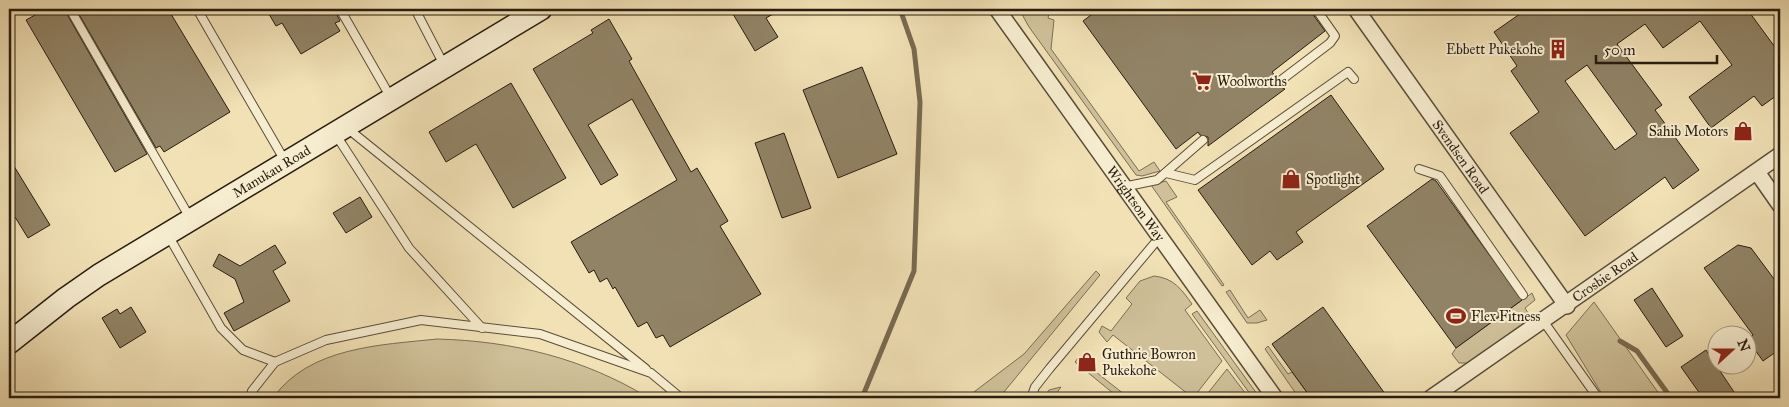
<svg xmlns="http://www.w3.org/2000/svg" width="1789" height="407" font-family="'IM FELL Great Primer',serif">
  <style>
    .green { fill: #cfc099; stroke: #7c6e55 }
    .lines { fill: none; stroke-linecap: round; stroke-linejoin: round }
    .stream { stroke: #786a52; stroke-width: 5 }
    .building { fill: #918366; stroke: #281d11; fill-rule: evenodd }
    .lane-casing { stroke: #5a4e3a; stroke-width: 10 }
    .street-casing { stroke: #5a4e3a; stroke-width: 18 }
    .secondary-casing { stroke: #281d11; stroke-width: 24 }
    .lane { stroke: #f6eccf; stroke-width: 8 }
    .street { stroke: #f6eccf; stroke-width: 15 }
    .secondary { stroke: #f6eccf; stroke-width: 21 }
    .labels { text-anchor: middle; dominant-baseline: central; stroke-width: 4; stroke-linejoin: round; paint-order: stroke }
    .poi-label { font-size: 14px; fill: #281d11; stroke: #f6eccf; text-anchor: start }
    .street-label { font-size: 14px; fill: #281d11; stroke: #f6eccf }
  </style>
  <rect width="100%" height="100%" fill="#f1e1b5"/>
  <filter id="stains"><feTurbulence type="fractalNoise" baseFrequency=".004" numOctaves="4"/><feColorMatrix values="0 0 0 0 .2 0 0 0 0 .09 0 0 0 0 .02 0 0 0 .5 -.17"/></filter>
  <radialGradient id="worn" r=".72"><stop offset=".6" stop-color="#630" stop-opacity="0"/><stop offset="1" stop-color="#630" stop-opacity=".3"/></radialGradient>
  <g class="green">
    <polygon points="1019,9 1050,9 1048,18 1054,20 1051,49 1139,171 1154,162 1160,171 1142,176 1136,175 1029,27"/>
    <polygon points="1166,181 1177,197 1166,202 1224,285 1222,286 1151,185"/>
    <polygon points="1096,271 1100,275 999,398 966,398 1024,354"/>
    <path d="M1154,276C1174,278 1182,290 1192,304L1185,310L1222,361L1193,398L1113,335L1107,342L1099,332L1102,326L1111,331L1132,304L1126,298L1140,281Z"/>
    <polygon points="1230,290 1248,318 1260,310 1267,320 1257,323 1247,323 1226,292"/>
    <polygon points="1532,293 1535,300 1525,308 1531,318 1468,363 1459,363 1452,354 1456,348"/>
    <polygon points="1594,302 1662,398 1605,398 1600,391 1566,335"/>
    <polygon points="1197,311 1260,398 1253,398 1192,314"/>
    <path d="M437,339C513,341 583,358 649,398H273C309,347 380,345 437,339Z"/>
    <polygon points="1268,346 1288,374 1292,372 1311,398 1299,398 1265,349"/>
    <polygon points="1078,358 1129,398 1119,398 1075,362"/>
    <polygon points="1227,369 1249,398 1204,398"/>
    <polygon points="1061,387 1053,398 1044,398 1049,390"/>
  </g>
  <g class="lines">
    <g class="stream">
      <polyline points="1620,341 1637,351 1671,398"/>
      <polyline points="68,398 69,398"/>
      <polyline points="862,398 914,271 920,102 914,49 900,9"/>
    </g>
  </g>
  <g class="building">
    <polygon points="46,9 64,9 147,154 115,172 26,20"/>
    <polygon points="76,9 168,9 230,112 164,152 160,146 156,148"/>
    <polygon points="266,9 334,9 340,21 335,23 340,31 301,54 282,23 276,26"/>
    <polygon points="730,9 782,9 766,18 778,37 755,51"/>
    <polygon points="1099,9 1309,9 1325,31 1272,72 1276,77 1275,84 1285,89 1208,146 1208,137 1200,135 1198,132 1176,149 1083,21"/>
    <path d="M1527,9H1747L1780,54V93L1762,106L1754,96L1711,128L1689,97L1732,65L1700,21L1663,48L1645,24L1617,44L1662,105L1655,110L1699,170L1673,189L1665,177L1585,236L1510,133L1539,112L1511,71L1517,66L1494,32ZM1587,65L1637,134L1615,150L1565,81Z"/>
    <polygon points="609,19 632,59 629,61 691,172 697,168 728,221 720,226 761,294 670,347 663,335 656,338 647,322 638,327 615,287 613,289 607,278 600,282 594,270 589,273 571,242 677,180 632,99 588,125 618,175 601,185 533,69 593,33 591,30"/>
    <polygon points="862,67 897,154 838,178 803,90"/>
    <polygon points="511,83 566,178 513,208 476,144 446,162 429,132"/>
    <polygon points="1331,95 1384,169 1296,232 1303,242 1277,260 1270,251 1252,265 1198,190"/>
    <polygon points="784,133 811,208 782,218 755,143"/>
    <polygon points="9,158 50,225 28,238 15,217 9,221"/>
    <polygon points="1432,179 1436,181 1522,300 1456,348 1367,226"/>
    <polygon points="360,197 372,217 346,233 333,213"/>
    <polygon points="275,245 286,263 273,271 290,301 234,331 224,313 244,302 235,279 213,266 219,254 240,266"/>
    <polygon points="1738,245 1751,248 1780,287 1780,349 1763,361 1747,339 1753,335 1704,268"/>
    <polygon points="1652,288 1683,336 1666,347 1634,300"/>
    <polygon points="131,307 146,332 120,348 102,318 117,309 120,314"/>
    <polygon points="1323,307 1388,398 1311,398 1272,344"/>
    <polygon points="1706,350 1738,398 1703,398 1681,367"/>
  </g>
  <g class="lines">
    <defs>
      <g id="lane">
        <polyline points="70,9 190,218"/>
        <polyline points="197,9 285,161"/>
        <polyline points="340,9 391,98"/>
        <polyline points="415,9 444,65"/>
        <polyline points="1280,81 1330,43 1335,36 1316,9"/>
        <polyline points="347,128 646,369"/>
        <polyline points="336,135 409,248 482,328"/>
        <polyline points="1419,169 1440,176 1523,295"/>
        <polyline points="1166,173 1195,180 1348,72 1354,79"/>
        <polyline points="1123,187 1157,180 1203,140"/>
        <polyline points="168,235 221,328 243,350 275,362"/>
        <polyline points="1544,322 1598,398"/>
        <polyline points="250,398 252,391 275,362 326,340 421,320 540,334 651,373 681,398"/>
        <polyline points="1031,398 1035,387 1050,368 1159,238"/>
      </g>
      <g id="street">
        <path id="s1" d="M997,9L1275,398"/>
        <path id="s2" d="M1356,9L1567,306"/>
        <polyline points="1757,172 1780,205"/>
        <path id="s3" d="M1431,398L1780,155"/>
      </g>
      <g id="secondary">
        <path id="s4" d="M9,343L66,298L99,275L541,9"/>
      </g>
    </defs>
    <use href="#lane" class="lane-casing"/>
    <use href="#street" class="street-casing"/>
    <use href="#secondary" class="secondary-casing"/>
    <use href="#lane" class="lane"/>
    <use href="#street" class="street"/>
    <use href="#secondary" class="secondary"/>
  </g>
  <defs>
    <symbol id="building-bare" viewBox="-9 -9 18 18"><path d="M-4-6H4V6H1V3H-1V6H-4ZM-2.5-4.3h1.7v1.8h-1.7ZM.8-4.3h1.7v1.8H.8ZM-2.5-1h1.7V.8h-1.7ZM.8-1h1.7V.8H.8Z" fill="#8f2418" stroke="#f6eccf" stroke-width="2.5" paint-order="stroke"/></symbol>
    <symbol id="supermarket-bare" viewBox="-9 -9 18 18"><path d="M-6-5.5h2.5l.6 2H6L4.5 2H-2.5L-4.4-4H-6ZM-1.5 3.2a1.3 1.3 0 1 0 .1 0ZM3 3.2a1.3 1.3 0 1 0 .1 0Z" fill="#8f2418" stroke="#f6eccf" stroke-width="2.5" paint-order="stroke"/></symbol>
    <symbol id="shop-bare" viewBox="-9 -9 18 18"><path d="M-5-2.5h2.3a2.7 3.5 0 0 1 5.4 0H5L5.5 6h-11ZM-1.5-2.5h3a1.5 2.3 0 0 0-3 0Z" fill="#8f2418" stroke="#f6eccf" stroke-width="2.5" paint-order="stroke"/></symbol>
    <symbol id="stadium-bare" viewBox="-9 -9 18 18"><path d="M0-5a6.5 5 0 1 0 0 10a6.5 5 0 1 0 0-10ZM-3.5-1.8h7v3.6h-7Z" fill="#8f2418" stroke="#f6eccf" stroke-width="2.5" paint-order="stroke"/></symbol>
  </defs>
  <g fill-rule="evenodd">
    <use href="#building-bare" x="1544" y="35" width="28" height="28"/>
    <use href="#supermarket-bare" x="1188" y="67" width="28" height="28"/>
    <use href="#shop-bare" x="1729" y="117" width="28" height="28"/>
    <use href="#shop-bare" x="1277" y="165" width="28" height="28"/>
    <use href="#stadium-bare" x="1442" y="302" width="28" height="28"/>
    <use href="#shop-bare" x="1073" y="348" width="28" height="28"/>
  </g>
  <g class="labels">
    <g class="poi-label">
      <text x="1543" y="49" text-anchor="end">Ebbett Pukekohe</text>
      <text x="1217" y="81">Woolworths</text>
      <text x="1728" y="131" text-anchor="end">Sahib Motors</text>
      <text x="1306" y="179">Spotlight</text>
      <text x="1471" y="316">Flex Fitness</text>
      <text x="1102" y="354">Guthrie Bowron<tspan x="1102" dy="16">Pukekohe</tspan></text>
    </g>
    <g class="street-label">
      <text stroke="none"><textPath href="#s2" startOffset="181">Svendsen Road</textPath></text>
      <text stroke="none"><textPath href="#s4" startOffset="314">Manukau Road</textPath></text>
      <text stroke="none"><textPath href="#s1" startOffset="239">Wrightson Way</textPath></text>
      <text stroke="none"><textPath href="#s3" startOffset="212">Crosbie Road</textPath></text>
    </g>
  </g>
  <rect width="1789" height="407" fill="none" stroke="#f1e1b5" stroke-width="30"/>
  <rect x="10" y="10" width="1769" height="387" fill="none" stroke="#281d11" stroke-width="2.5"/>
  <rect x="15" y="15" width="1759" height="377" fill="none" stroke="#281d11"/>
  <g transform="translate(1732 350) rotate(69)"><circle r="24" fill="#f6eccf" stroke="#a49983"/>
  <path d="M0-4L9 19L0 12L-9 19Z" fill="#8f2418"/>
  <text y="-8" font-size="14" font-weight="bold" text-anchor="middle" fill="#281d11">N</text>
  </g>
  <path d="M1596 55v8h121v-8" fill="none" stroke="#281d11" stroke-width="2.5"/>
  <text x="1604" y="55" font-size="15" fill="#281d11" stroke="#f6eccf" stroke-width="4" paint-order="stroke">50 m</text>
  <rect width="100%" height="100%" filter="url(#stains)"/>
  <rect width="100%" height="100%" fill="url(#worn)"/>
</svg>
